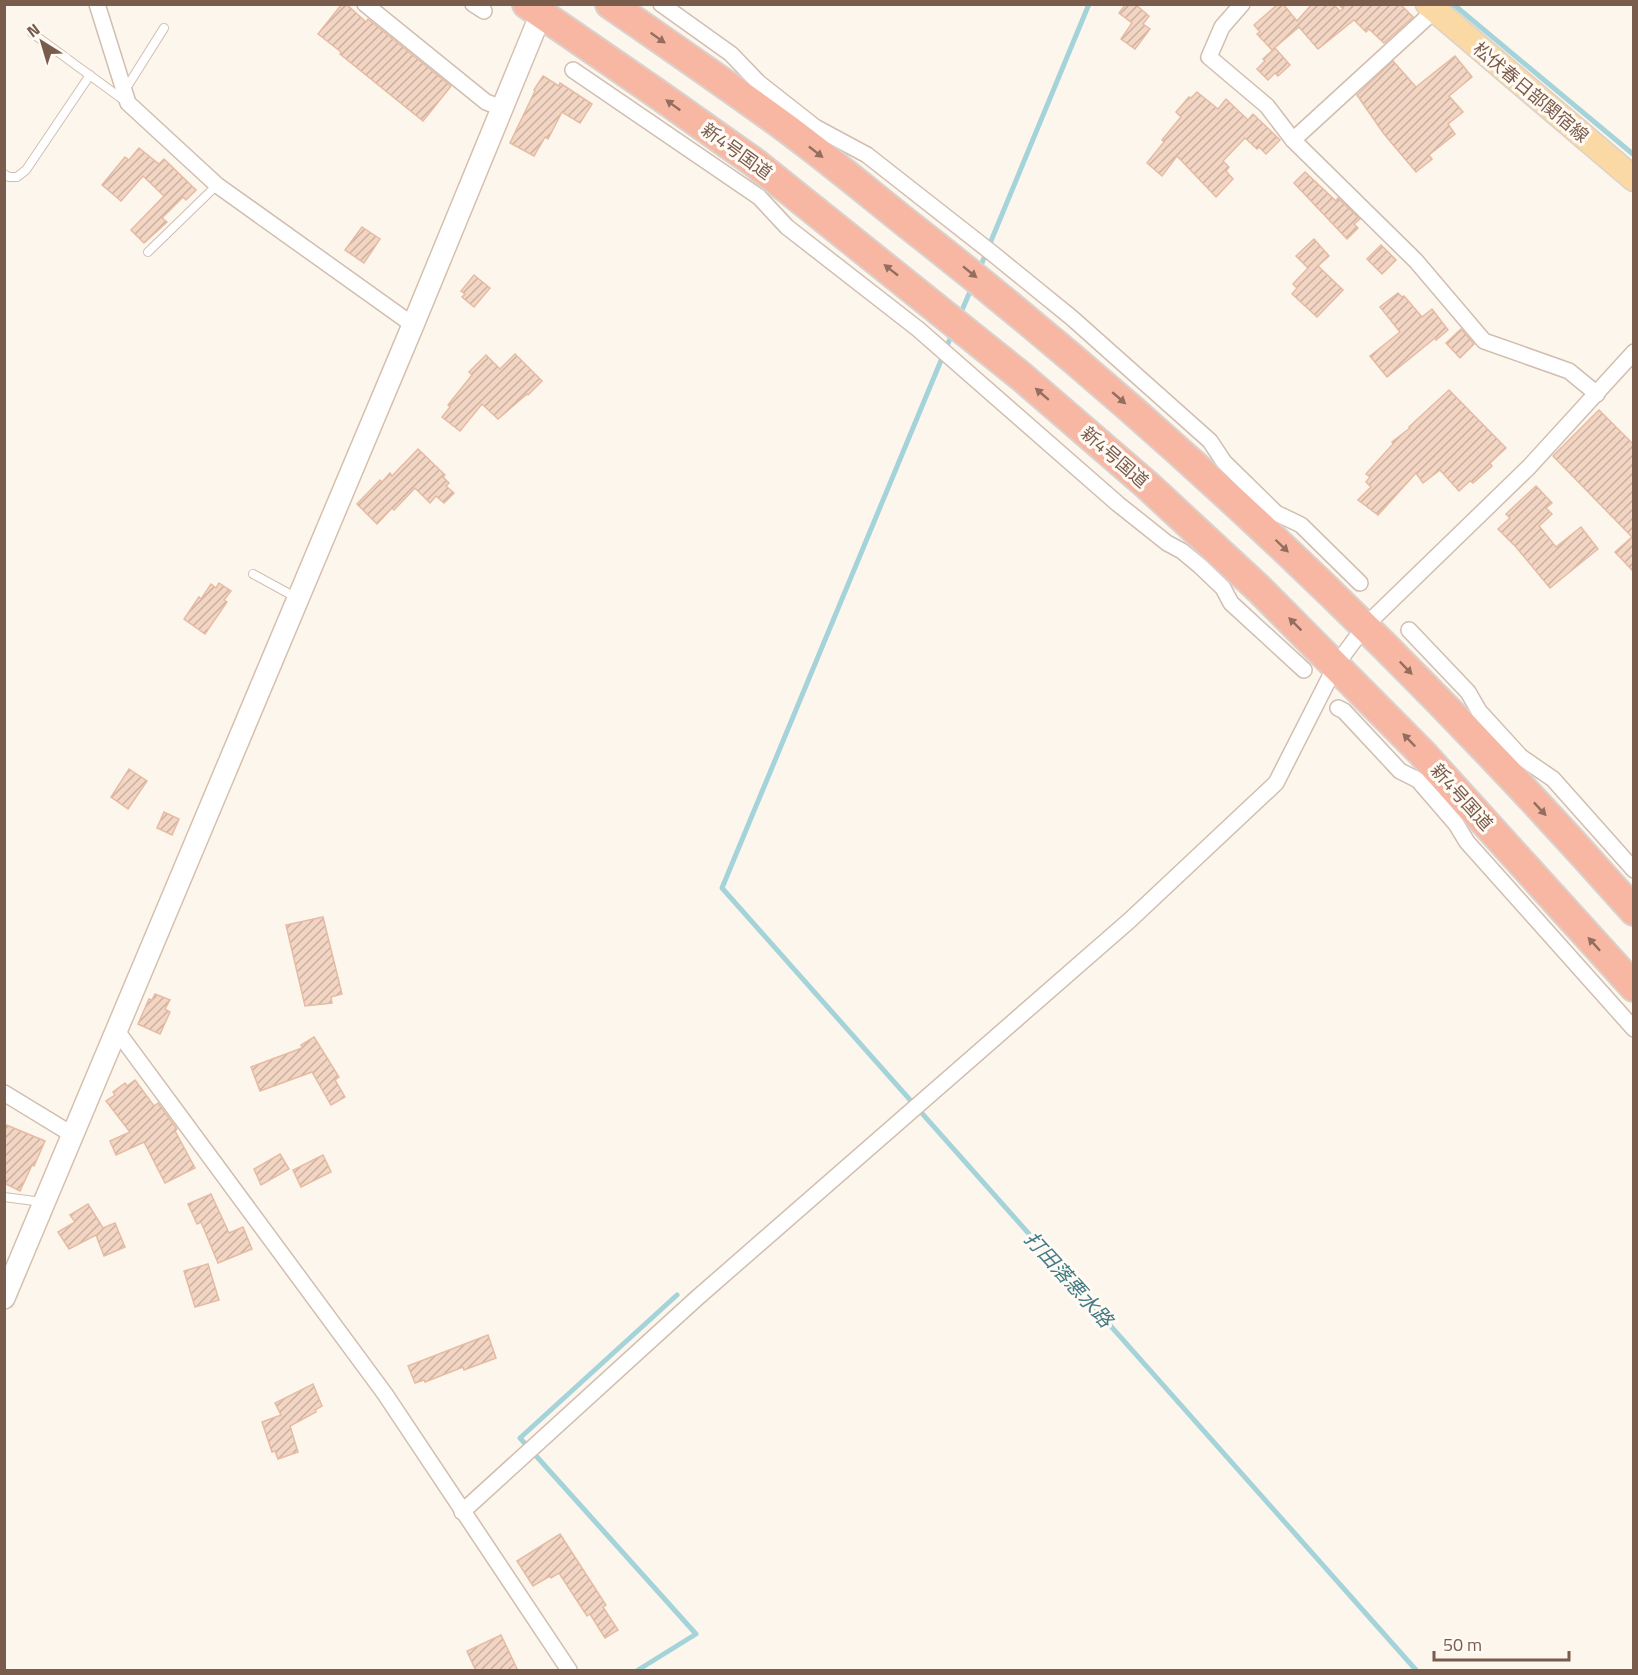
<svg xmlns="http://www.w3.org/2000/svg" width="1638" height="1675" font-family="'Titillium Web','Noto Sans JP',sans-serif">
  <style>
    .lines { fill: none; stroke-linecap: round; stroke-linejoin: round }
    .stream { stroke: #a5d3da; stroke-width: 5 }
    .building { fill: url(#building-hatch); stroke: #e6bba3; stroke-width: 1.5 }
    .lane-casing { stroke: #d1beb0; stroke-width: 10 }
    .street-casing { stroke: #d1beb0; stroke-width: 18 }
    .secondary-casing { stroke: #d6c0b0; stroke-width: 24 }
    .primary-casing { stroke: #dad1cd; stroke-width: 27 }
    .highway-casing { stroke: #dad1cd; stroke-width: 32 }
    .lane { stroke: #fff; stroke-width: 8 }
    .street { stroke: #fff; stroke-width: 15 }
    .secondary { stroke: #fff; stroke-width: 21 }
    .primary { stroke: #fbd9a5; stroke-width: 24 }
    .highway { stroke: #f7b7a3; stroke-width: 28 }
    .oneway { fill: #936e5e }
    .labels { text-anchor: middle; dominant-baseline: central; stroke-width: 6; stroke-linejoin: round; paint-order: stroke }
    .street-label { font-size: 18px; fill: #7a5c4d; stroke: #fffaf3 }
    .water-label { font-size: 20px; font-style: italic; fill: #437c86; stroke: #fffaf3 }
  </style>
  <defs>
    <pattern id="building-hatch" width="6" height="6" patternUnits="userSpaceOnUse" patternTransform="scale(1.5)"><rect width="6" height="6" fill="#f3d5c3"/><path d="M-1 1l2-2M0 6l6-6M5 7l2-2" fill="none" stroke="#cab0a1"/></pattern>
  </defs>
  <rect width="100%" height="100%" fill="#fdf6ec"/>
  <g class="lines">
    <g class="stream">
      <polyline points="1453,4 1634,155"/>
      <polyline points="979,270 1089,4"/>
      <polyline points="959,317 972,287"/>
      <polyline points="952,334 722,888 1416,1670"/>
      <polyline points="638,1670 696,1634 520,1438 677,1295"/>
    </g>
  </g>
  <g class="building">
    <polygon points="342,4 346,4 366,22 368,19 451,86 423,121 340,54 341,52 318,34"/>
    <polygon points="1126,4 1135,4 1149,16 1143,24 1150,29 1135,49 1121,39 1132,23 1119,13"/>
    <polygon points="1278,4 1283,4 1297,21 1312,4 1333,4 1340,11 1343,9 1338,4 1400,4 1413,17 1384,43 1369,29 1366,32 1354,20 1318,49 1299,27 1272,50 1257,34 1260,32 1254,25"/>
    <polygon points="1275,48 1290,65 1278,76 1275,73 1268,80 1257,69 1265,61 1263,59"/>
    <polygon points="1455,56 1472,77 1449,96 1463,112 1448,124 1455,134 1429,155 1432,159 1416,172 1384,134 1357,95 1393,61 1416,87"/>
    <polygon points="543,76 559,86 560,83 592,104 580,123 562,112 548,139 545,137 534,156 510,143 535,91 534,90"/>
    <polygon points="1197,92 1218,109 1226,99 1248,120 1253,114 1280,140 1266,154 1259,147 1257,149 1245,138 1223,161 1229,167 1226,171 1233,179 1216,197 1177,156 1162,176 1147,163 1164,142 1162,140 1181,117 1176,112 1189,97 1191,98"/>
    <polygon points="139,148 159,164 164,159 196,190 186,200 183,197 162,218 167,222 144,243 131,230 164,196 143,176 121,201 102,185 125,157 129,160"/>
    <polygon points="1305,172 1336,201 1338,198 1360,219 1354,224 1358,228 1347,239 1294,183"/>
    <polygon points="362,227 380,239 364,263 345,250"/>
    <polygon points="1314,239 1329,256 1318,266 1343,290 1317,317 1292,294 1297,288 1293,284 1308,268 1296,256"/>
    <polygon points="1381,245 1396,260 1382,274 1367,259"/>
    <polygon points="474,275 490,288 474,307 462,297 465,294 461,291"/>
    <polygon points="1398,293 1402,297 1404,296 1422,317 1432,309 1448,330 1436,340 1435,338 1387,377 1370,356 1400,332 1380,307"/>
    <polygon points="1461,329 1474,344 1460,358 1446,343"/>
    <polygon points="515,354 542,381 528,395 527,394 498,419 482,404 460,431 442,417 450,407 448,405 472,375 469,372 486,355 500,369"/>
    <polygon points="1449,390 1506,448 1490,463 1492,466 1473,483 1470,481 1459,491 1440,470 1423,483 1416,473 1378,515 1358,500 1371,487 1366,482 1370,477 1366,474 1393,444 1392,442 1410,428 1409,427"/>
    <polygon points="1599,410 1634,445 1634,572 1615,552 1632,537 1553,456"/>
    <polygon points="418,449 445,475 443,477 449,483 446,486 454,493 444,503 436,496 430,503 415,488 394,510 392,508 377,524 357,504 380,480 382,482 390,473 392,476"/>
    <polygon points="1536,486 1552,503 1546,508 1552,514 1539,526 1556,547 1581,527 1598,549 1550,588 1516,547 1498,529 1510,518 1506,514"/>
    <polygon points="219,583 231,591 224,600 227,602 205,634 184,619 199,597 201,599 211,584 216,588"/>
    <polygon points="129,769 147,781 128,809 111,797"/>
    <polygon points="164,812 179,819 172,835 157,828"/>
    <polygon points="323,917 342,994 331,997 332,1003 305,1006 286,925"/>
    <polygon points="155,994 170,1000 165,1009 170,1012 160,1034 138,1024 149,999 152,1000"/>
    <polygon points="314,1037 339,1077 335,1080 345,1097 331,1105 312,1072 260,1091 251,1067 302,1048 301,1045"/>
    <polygon points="135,1080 154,1106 158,1103 177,1129 175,1131 195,1168 165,1183 144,1142 116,1155 110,1141 130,1132 106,1101 115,1095 113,1092 125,1083 127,1086"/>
    <polygon points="4,1124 45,1141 34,1166 32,1165 20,1191 4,1183"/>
    <polygon points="280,1154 289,1169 261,1185 254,1169"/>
    <polygon points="323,1155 331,1172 301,1187 293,1170"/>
    <polygon points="211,1194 229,1233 243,1227 252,1249 218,1263 201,1222 197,1224 188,1204"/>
    <polygon points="88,1204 103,1228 115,1223 125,1247 104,1256 96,1235 69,1249 58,1232 75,1222 70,1215"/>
    <polygon points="208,1264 219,1300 195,1307 184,1271"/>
    <polygon points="488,1335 496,1358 464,1370 463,1367 425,1382 424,1380 415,1383 408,1366"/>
    <polygon points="313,1384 322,1406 315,1410 316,1412 290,1426 298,1452 278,1459 275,1451 272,1452 262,1422 281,1415 275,1403"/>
    <polygon points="560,1534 606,1605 603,1607 618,1630 605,1638 590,1614 587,1616 559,1573 551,1578 550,1576 533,1586 517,1561"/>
    <polygon points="501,1635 518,1671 476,1671 467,1651"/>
  </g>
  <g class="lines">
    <defs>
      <g id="lane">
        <polyline points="32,33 125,101"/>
        <polyline points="125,90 164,28"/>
        <polyline points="4,174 9,177 17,177 26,170 90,75"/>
        <polyline points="148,252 217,185"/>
        <polyline points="253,574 297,598"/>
        <polyline points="4,1197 42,1202"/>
      </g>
      <g id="street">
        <polyline points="97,4 128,103 217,185 413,325"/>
        <polyline points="365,4 486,102 502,108"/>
        <polyline points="473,4 484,11"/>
        <polyline points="661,4 731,54 759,83 815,127 867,155 992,253 1072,318 1210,441 1224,462 1276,513 1301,525 1360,583"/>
        <polyline points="1242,4 1222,27 1209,57 1267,106 1293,140 1416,261 1484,341 1569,371 1597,394"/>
        <polyline points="573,70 759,197 787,227 918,329 1118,504 1167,543 1182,551 1200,566 1223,588 1231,603 1304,670"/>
        <polyline points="1293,140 1435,10"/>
        <polyline points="1409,630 1468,692 1479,711 1521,757 1553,779 1634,870"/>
        <polyline points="1338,708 1344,711 1400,771 1418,780 1456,824 1467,842 1634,1029"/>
        <polyline points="117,1031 385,1394 569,1670"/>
        <polyline points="4,1093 73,1135"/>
        <polyline points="462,1512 697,1298 1130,920 1276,783 1336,665 1365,626 1529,467 1634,352"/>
      </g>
      <polyline id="secondary" points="4,1298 413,325 545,4"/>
      <polyline id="primary" points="1428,4 1634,179"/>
      <g id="highway">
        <polyline points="527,4 659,95 755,163 1022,377 1147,485 1259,589 1422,753 1634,987"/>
        <path d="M610,4C665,42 720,80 774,119C820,152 864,189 909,225C1171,430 1413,661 1634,911"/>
      </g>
    </defs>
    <use href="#lane" class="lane-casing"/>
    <use href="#street" class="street-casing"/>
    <use href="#secondary" class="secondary-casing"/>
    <use href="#primary" class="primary-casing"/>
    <use href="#highway" class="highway-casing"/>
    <use href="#lane" class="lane"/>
    <use href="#street" class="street"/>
    <use href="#secondary" class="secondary"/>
    <use href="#primary" class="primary"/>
    <use href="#highway" class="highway"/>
  </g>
  <defs><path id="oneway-solid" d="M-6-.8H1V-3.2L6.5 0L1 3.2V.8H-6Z" transform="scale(1.5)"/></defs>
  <g class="oneway">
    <use href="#oneway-solid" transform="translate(658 38) rotate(35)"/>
    <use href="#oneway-solid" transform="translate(673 105) rotate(-144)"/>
    <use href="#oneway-solid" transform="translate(816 152) rotate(38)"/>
    <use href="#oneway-solid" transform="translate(891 270) rotate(-142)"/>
    <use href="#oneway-solid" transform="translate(970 272) rotate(39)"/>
    <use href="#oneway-solid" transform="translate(1042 394) rotate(-139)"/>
    <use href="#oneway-solid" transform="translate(1119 398) rotate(41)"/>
    <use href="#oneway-solid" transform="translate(1282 546) rotate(44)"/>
    <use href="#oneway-solid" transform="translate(1295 624) rotate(-135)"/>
    <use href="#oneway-solid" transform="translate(1406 668) rotate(46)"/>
    <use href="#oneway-solid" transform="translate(1409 740) rotate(-134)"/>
    <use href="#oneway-solid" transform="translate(1540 809) rotate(47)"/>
    <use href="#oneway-solid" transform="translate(1594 944) rotate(-132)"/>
  </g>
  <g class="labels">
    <g class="street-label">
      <text transform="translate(1531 92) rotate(40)">松伏春日部関宿線</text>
      <text transform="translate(737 151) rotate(36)">新4号国道</text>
      <text transform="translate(1115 457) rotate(41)">新4号国道</text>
      <text transform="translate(1462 797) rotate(48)">新4号国道</text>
    </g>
    <g class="water-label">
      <text transform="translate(1069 1279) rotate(48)">打田落悪水路</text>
    </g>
  </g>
  <rect width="1638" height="1675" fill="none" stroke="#7a5c4d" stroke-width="12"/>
  <g transform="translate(42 42) rotate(323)" stroke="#fffaf3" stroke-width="4.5" paint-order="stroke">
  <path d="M0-4.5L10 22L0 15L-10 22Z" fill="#7a5c4d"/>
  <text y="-9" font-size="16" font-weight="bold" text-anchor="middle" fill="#7a5c4d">N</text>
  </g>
  <path d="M1434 1651v9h135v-9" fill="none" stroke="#7a5c4d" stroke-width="3"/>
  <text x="1443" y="1651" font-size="18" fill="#7a5c4d" stroke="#fffaf3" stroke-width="4.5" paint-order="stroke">50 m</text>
</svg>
